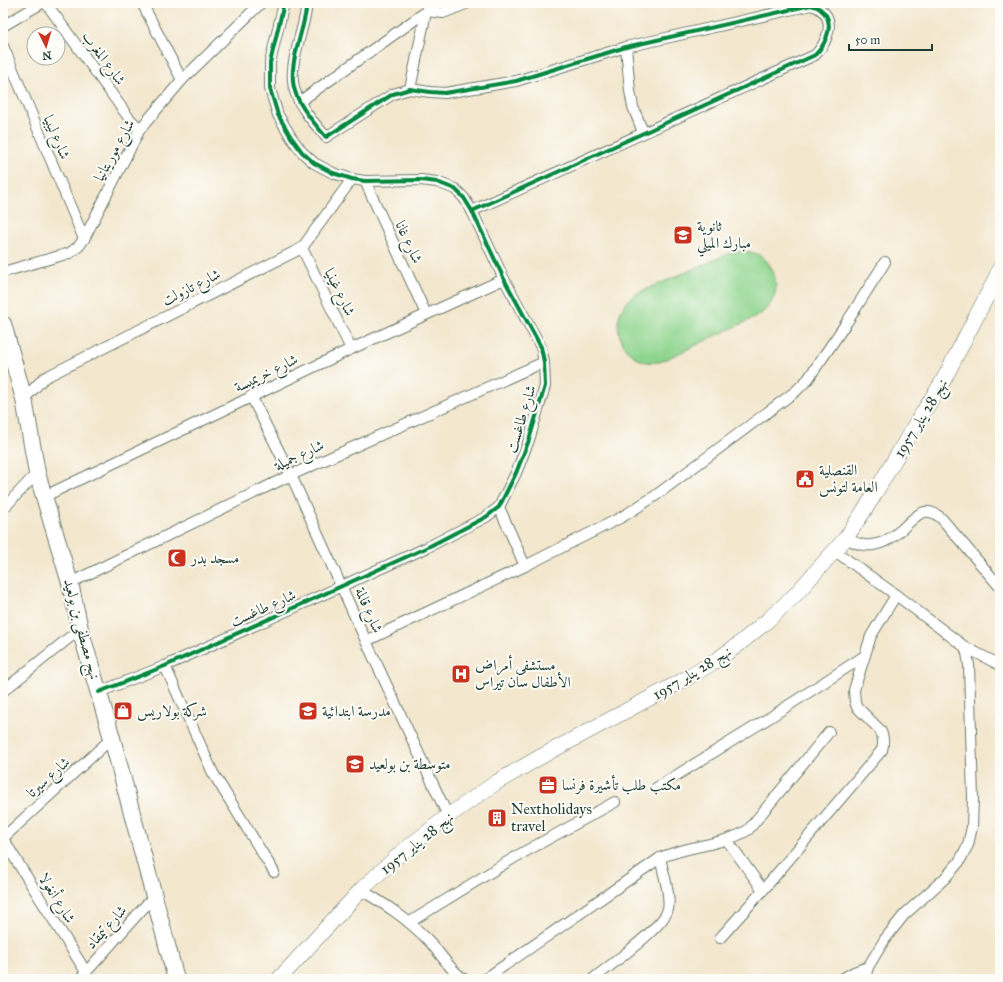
<svg xmlns="http://www.w3.org/2000/svg" width="1003" height="982" font-family="'IM FELL Great Primer',Amiri,serif">
  <style>
    .park { fill: #90d58f; stroke: #588962 }
    .lines { fill: none; stroke-linecap: round; stroke-linejoin: round }
    .street-casing { stroke: #69786a; stroke-width: 12 }
    .secondary-casing { stroke: #69786a; stroke-width: 16 }
    .primary-casing { stroke: #69786a; stroke-width: 18 }
    .street { stroke: #fff; stroke-width: 10 }
    .secondary { stroke: #fff; stroke-width: 15 }
    .primary { stroke: #fff; stroke-width: 16 }
    .cycleway-casing { stroke: #fdfcf7; stroke-width: 6 }
    .cycleway { stroke: #00873e; stroke-width: 4 }
    .labels { text-anchor: middle; dominant-baseline: central; stroke-width: 4; stroke-linejoin: round; paint-order: stroke }
    .street-label { font-size: 15px; fill: #1f3d34; stroke: #fdfcf7 }
    .poi-label { font-size: 15px; fill: #1f3d34; stroke: #fdfcf7; text-anchor: start }
  </style>
  <rect width="100%" height="100%" fill="#fdfcf7"/>
  <filter id="ink" filterUnits="userSpaceOnUse"><feTurbulence type="fractalNoise" baseFrequency=".025" numOctaves="2"/><feDisplacementMap in="SourceGraphic" scale="8" xChannelSelector="R" yChannelSelector="G"/><feConvolveMatrix kernelMatrix="1 2 1 2 8 2 1 2 1" color-interpolation-filters="sRGB"/></filter>
  <filter id="wash" filterUnits="userSpaceOnUse"><feTurbulence type="fractalNoise" baseFrequency=".012" numOctaves="4" result="noise"/><feDisplacementMap in="SourceGraphic" scale="16" xChannelSelector="R" yChannelSelector="G"/><feGaussianBlur stdDeviation="0.9" result="paint"/><feColorMatrix in="noise" values="0 0 0 0 0 0 0 0 0 0 0 0 0 0 0 0 0 1.4 0 .05"/><feComposite in="paint" operator="in"/></filter>
  <g filter="url(#wash)">
    <rect width="100%" height="100%" fill="#f3e7ce"/>
    <path class="park" d="M744,251C748,252 753,252 757,254C763,256 769,263 772,269C781,289 774,306 756,317L660,362C656,362 651,363 647,362C626,358 613,333 620,313C622,306 628,301 633,295L730,253Z"/>
  </g>
  <g filter="url(#ink)">
    <g class="lines">
      <defs>
        <g id="street">
          <polyline points="46,3 129,118 140,129"/>
          <polyline points="142,3 182,80"/>
          <path d="M307,3C305,31 285,67 296,94C302,110 315,124 326,137L393,94L410,89L430,92L445,93L516,81L626,47L811,5C814,6 818,7 820,9C837,21 826,44 815,55L472,211"/>
          <polyline points="3,26 42,3"/>
          <polyline points="3,46 84,239"/>
          <polyline points="626,47 630,91 633,107 643,132"/>
          <polyline points="410,89 428,3"/>
          <polyline points="299,102 427,11 443,13 468,3"/>
          <polyline points="365,181 426,314"/>
          <polyline points="302,248 351,349"/>
          <polyline points="3,272 70,253 79,246 84,239 140,129 182,80 261,3"/>
          <polyline points="251,396 291,475 366,641 448,816"/>
          <polyline points="24,399 44,378 302,248 352,179"/>
          <polyline points="43,497 351,349 504,279"/>
          <polyline points="499,507 525,566"/>
          <polyline points="3,509 37,473"/>
          <path d="M846,538C852,541 857,544 864,545C877,547 891,539 901,530C914,519 923,502 942,519L1000,587"/>
          <polyline points="835,551 896,595 965,647 967,653 969,665 973,798 972,827 968,845 959,862 945,878 904,915 885,939 868,967 865,979"/>
          <polyline points="70,583 291,475 544,362"/>
          <polyline points="366,641 525,566 622,517 655,496 796,391 808,379 847,322 885,262"/>
          <polyline points="965,647 1000,665"/>
          <polyline points="165,666 213,773 274,872"/>
          <polyline points="3,691 80,629"/>
          <polyline points="99,692 165,666 428,547 486,517 499,507 516,473 529,440 545,386 544,362 541,347 504,279 472,211 464,198 455,189 437,182 421,180 365,181 352,179 333,173 314,163 302,152 291,137 278,115 270,89 270,63 284,3"/>
          <polyline points="656,788 769,718 863,657"/>
          <polyline points="3,838 112,738"/>
          <polyline points="3,839 86,972"/>
          <polyline points="727,840 763,890"/>
          <path d="M361,890C388,906 406,918 428,940C439,951 451,972 464,979"/>
          <polyline points="410,922 517,856 615,802"/>
          <path d="M720,938L763,890L882,750C884,743 884,737 880,730L857,707L855,702L854,690L871,636L896,595"/>
          <polyline points="80,979 154,896"/>
          <path d="M485,979L660,858C688,845 722,846 748,830L829,732"/>
          <path d="M593,979C609,966 664,927 668,909C671,895 663,872 660,858"/>
          <polyline points="842,979 854,972 868,967"/>
        </g>
        <polyline id="secondary" points="279,979 361,890 401,853 448,816 497,782 542,756 689,677 714,662 739,644 767,621 795,595 846,538 871,500 915,425 943,381 995,280 1000,268"/>
        <polyline id="primary" points="3,324 24,399 37,473 70,583 80,629 112,738 176,979"/>
      </defs>
      <use href="#street" class="street-casing"/>
      <use href="#secondary" class="secondary-casing"/>
      <use href="#primary" class="primary-casing"/>
      <use href="#street" class="street"/>
      <use href="#secondary" class="secondary"/>
      <use href="#primary" class="primary"/>
      <defs>
        <g id="cycleway">
          <path d="M307,3C305,31 285,67 296,94C302,110 315,124 326,137L393,94L410,89L430,92L445,93L516,81L626,47L811,5C814,6 818,7 820,9C837,21 826,44 815,55L472,211"/>
          <polyline points="99,692 165,666 428,547 486,517 499,507 516,473 529,440 545,386 544,362 541,347 504,279 472,211 464,198 455,189 437,182 421,180 365,181 352,179 333,173 314,163 302,152 291,137 278,115 270,89 270,63 284,3"/>
        </g>
      </defs>
      <use href="#cycleway" class="cycleway-casing"/>
      <use href="#cycleway" class="cycleway"/>
    </g>
  </g>
  <defs>
    <symbol id="school-square" viewBox="-11 -11 22 22"><rect x="-9" y="-9" width="18" height="18" rx="4" fill="#c8321e" stroke="#fdfcf7"/><path d="M0-5L7-2L0 1L-7-2ZM-4 1L0 2.5L4 1V4Q0 6-4 4Z" fill="#fff"/></symbol>
    <symbol id="civic-square" viewBox="-11 -11 22 22"><rect x="-9" y="-9" width="18" height="18" rx="4" fill="#c8321e" stroke="#fdfcf7"/><path d="M-.6-6.5H3V-4.5H.6V-3L4-1V1h2V6H-6V1h2V-1L-.6-3ZM-1.2 2.5V6h2.4V2.5Z" fill="#fff"/></symbol>
    <symbol id="mosque-square" viewBox="-11 -11 22 22"><rect x="-9" y="-9" width="18" height="18" rx="4" fill="#c8321e" stroke="#fdfcf7"/><path d="M3.5-4.9A6 6 0 1 0 3.5 4.9A5 5 0 1 1 3.5-4.9Z" fill="#fff"/></symbol>
    <symbol id="hospital-square" viewBox="-11 -11 22 22"><rect x="-9" y="-9" width="18" height="18" rx="4" fill="#c8321e" stroke="#fdfcf7"/><path d="M-5-5h3v3.5h4V-5h3V5h-3V1.5h-4V5h-3Z" fill="#fff"/></symbol>
    <symbol id="shop-square" viewBox="-11 -11 22 22"><rect x="-9" y="-9" width="18" height="18" rx="4" fill="#c8321e" stroke="#fdfcf7"/><path d="M-5-2.5h2.3a2.7 3.5 0 0 1 5.4 0H5L5.5 6h-11ZM-1.5-2.5h3a1.5 2.3 0 0 0-3 0Z" fill="#fff"/></symbol>
    <symbol id="office-square" viewBox="-11 -11 22 22"><rect x="-9" y="-9" width="18" height="18" rx="4" fill="#c8321e" stroke="#fdfcf7"/><path d="M-6-3h4V-5.5h4V-3h4V5H-6ZM-1-4.5V-3h2v-1.5ZM-6 0V1H6V0Z" fill="#fff"/></symbol>
    <symbol id="building-square" viewBox="-11 -11 22 22"><rect x="-9" y="-9" width="18" height="18" rx="4" fill="#c8321e" stroke="#fdfcf7"/><path d="M-4-6H4V6H1V3H-1V6H-4ZM-2.5-4.3h1.7v1.8h-1.7ZM.8-4.3h1.7v1.8H.8ZM-2.5-1h1.7V.8h-1.7ZM.8-1h1.7V.8H.8Z" fill="#fff"/></symbol>
  </defs>
  <g fill-rule="evenodd">
    <use href="#school-square" x="672" y="224" width="22" height="22"/>
    <use href="#civic-square" x="794" y="468" width="22" height="22"/>
    <use href="#mosque-square" x="166" y="547" width="22" height="22"/>
    <use href="#hospital-square" x="450" y="663" width="22" height="22"/>
    <use href="#shop-square" x="112" y="700" width="22" height="22"/>
    <use href="#school-square" x="297" y="700" width="22" height="22"/>
    <use href="#school-square" x="344" y="753" width="22" height="22"/>
    <use href="#office-square" x="537" y="774" width="22" height="22"/>
    <use href="#building-square" x="486" y="807" width="22" height="22"/>
  </g>
  <g class="labels">
    <g class="street-label">
      <text transform="translate(104 58) rotate(54)">شارع المغرب</text>
      <text transform="translate(57 137) rotate(67)">شارع ليبيا</text>
      <text transform="translate(114 150) rotate(-61)">شارع موريتانيا</text>
      <text transform="translate(409 242) rotate(65)">شارع غانا</text>
      <text transform="translate(191 287) rotate(-27)">شارع تازولت</text>
      <text transform="translate(340 292) rotate(64)">شارع غينيا</text>
      <text transform="translate(266 373) rotate(-26)">شارع خريميسة</text>
      <text transform="translate(921 418) rotate(-59)">نهج 28 يناير 1957</text>
      <text transform="translate(521 419) rotate(-73)">شارع طاغست</text>
      <text transform="translate(299 455) rotate(-25)">شارع جميلة</text>
      <text transform="translate(263 608) rotate(-24)">شارع طاغست</text>
      <text transform="translate(369 610) rotate(66)">شارع قالمة</text>
      <text transform="translate(82 629) rotate(75)">نهج مصطفى بن بولعيد</text>
      <text transform="translate(692 673) rotate(-31)">نهج 28 يناير 1957</text>
      <text transform="translate(48 777) rotate(-42)">شارع سيرتا</text>
      <text transform="translate(417 843) rotate(-39)">نهج 28 يناير 1957</text>
      <text transform="translate(57 898) rotate(58)">شارع أنغولا</text>
      <text transform="translate(106 927) rotate(-48)">شارع تيمقاد</text>
    </g>
    <g class="poi-label">
      <text x="697" y="226">ثانوية<tspan x="697" dy="17">مبارك الميلي</tspan></text>
      <text x="819" y="470">القنصلية<tspan x="819" dy="17">العامة لتونس</tspan></text>
      <text x="191" y="558">مسجد بدر</text>
      <text x="475" y="665">مستشفى أمراض<tspan x="475" dy="17">الأطفال سان تيراس</tspan></text>
      <text x="137" y="711">شركة بولاريس</text>
      <text x="322" y="711">مدرسة ابتدائية</text>
      <text x="369" y="764">متوسطة بن بولعيد</text>
      <text x="562" y="785">مكتب طلب تأشيرة فرنسا</text>
      <text x="511" y="809">Nextholidays<tspan x="511" dy="17">travel</tspan></text>
    </g>
  </g>
  <rect width="1003" height="982" fill="none" stroke="#fdfcf7" stroke-width="16"/>
  <g transform="translate(46 46) rotate(175)"><circle r="19" fill="#fdfcf7" stroke="#a4b0a9"/>
  <path d="M0-3L7 15L0 10L-7 15Z" fill="#c8321e"/>
  <text y="-6" font-size="11" font-weight="bold" text-anchor="middle" fill="#1f3d34">N</text>
  </g>
  <path d="M849 44v6h83v-6" fill="none" stroke="#1f3d34" stroke-width="2"/>
  <text x="855" y="44" font-size="12" fill="#1f3d34" stroke="#fdfcf7" stroke-width="3" paint-order="stroke">50 m</text>
</svg>
